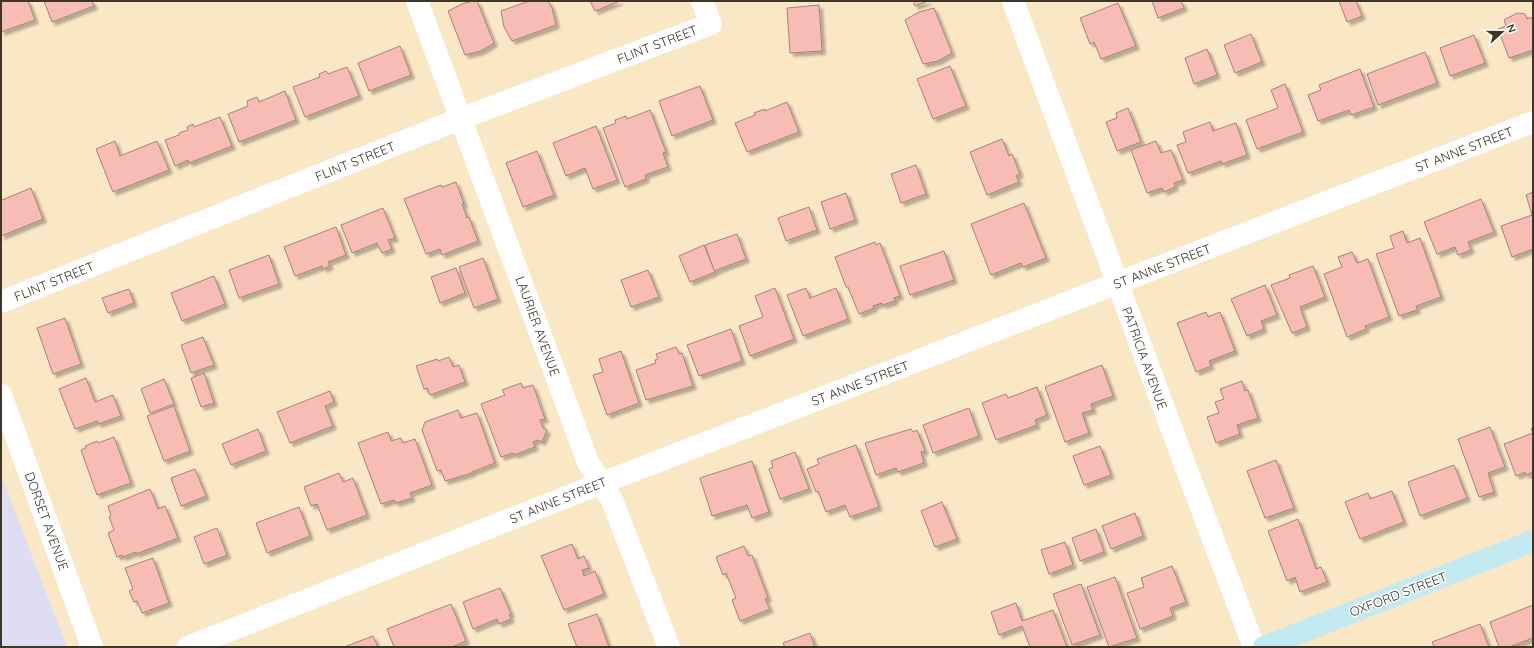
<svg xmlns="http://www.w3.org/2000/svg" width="1534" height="648" font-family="Quicksand,sans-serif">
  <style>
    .education { fill: #dfddf3 }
    .building { fill: #f7bdb5; stroke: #a7817b; filter: url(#shadow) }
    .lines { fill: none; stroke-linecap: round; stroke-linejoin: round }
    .street { stroke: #fff; stroke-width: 22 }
    .secondary { stroke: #c4eaf1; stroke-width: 22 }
    .labels { text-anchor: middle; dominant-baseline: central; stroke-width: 3; stroke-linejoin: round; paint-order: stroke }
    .street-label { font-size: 13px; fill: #3d3629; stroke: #fff }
  </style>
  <defs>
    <filter id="shadow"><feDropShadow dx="3.5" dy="3.5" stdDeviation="1" flood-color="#0004"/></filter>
  </defs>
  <rect width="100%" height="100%" fill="#fae7c6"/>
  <polygon class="education" points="1,475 67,647 1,647"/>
  <g class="building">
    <polygon points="1,1 28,1 35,20 1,32"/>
    <polygon points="44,1 92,1 94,6 52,22"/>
    <polygon points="472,1 477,1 494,43 481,51 465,55 448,11 462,4"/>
    <polygon points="529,1 548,1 552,8 556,25 512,41 504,27 501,11"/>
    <polygon points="590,1 620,1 595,11"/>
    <polygon points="913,1 928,1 915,6"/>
    <polygon points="1152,1 1181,1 1184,8 1158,18"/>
    <polygon points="1339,1 1356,1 1362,16 1347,22"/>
    <polygon points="1118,3 1136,46 1101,59 1094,42 1090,44 1080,18"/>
    <polygon points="819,5 822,51 790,53 787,8"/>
    <polygon points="934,8 952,53 938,61 923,64 905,20 919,12"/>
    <polygon points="1517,13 1525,14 1527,19 1533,17 1533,50 1509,58 1498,29 1506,26 1504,20"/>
    <polygon points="1251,34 1262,62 1235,73 1224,45"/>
    <polygon points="1474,35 1485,63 1450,76 1440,48"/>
    <polygon points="400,46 411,75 369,91 358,63"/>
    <polygon points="1207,49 1217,75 1194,84 1185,58"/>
    <polygon points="1425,52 1437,83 1378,105 1367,74"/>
    <polygon points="950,66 966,106 933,119 917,79"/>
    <polygon points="347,67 359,96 305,117 293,87 320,77 319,74 326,71 328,74"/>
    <polygon points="1360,69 1374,107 1351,115 1349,110 1318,121 1308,95 1321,90 1319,85"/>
    <polygon points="1285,84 1303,132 1257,149 1246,120 1278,108 1271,90"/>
    <polygon points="700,86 713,120 672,136 659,101"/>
    <polygon points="285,91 296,120 239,142 228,114 248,106 247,101 257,97 259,102"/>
    <polygon points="787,102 799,132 747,152 735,123 755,115 754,113 765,109 765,111"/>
    <polygon points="1128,108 1141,142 1117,151 1106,122 1117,118 1116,113"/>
    <polygon points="650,110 666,152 663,153 668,167 645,175 646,179 625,187 603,128 616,123 615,120 626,116 627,119"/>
    <polygon points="220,117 232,146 189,163 188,160 175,166 165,140 179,135 179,133 188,130 187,127 193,124 194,127"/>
    <polygon points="1210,122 1213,131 1236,123 1247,155 1222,164 1221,161 1188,173 1177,145 1186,142 1183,132"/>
    <polygon points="596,126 617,180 593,189 585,168 566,176 553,143"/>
    <polygon points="1002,139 1009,156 1012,154 1020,174 1016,176 1019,182 987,195 970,152"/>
    <polygon points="115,141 120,156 157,141 169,170 113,192 96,149"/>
    <polygon points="1156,141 1161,153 1171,150 1183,180 1174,183 1175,187 1164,192 1162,188 1147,193 1131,150"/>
    <polygon points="537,151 554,195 523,207 506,163"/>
    <polygon points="916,165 926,194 901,203 891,174"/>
    <polygon points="456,182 464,204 462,204 467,218 469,217 478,241 442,255 440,249 426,254 404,199 441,185 442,187"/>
    <polygon points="31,188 43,219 1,236 1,198 2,200"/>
    <polygon points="1533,192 1533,249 1512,257 1501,226 1532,215 1526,195"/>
    <polygon points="846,193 855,220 830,229 821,202"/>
    <polygon points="1481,199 1494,232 1468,242 1471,250 1458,255 1455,247 1437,254 1424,222"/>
    <polygon points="1024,203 1046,258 1023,267 1021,263 991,275 971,224"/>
    <polygon points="809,207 817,230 786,241 778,218"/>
    <polygon points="383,208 395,238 388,240 392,249 382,253 377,243 352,253 341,225"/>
    <polygon points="336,227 346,255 328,262 330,266 323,269 322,266 295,276 284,247"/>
    <polygon points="1403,231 1407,243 1420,238 1441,297 1416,306 1417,310 1399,316 1376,254 1394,248 1390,236"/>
    <polygon points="737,234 746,259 714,271 705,245"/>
    <polygon points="875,242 876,245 880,243 900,296 894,298 895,301 883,305 882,303 873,306 874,308 859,314 848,287 846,287 835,257"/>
    <polygon points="704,245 715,272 690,282 679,256"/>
    <polygon points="944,251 954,280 910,295 900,266"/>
    <polygon points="1352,252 1357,263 1368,259 1389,317 1365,326 1366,329 1347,337 1324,274 1342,267 1338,257"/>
    <polygon points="269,255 279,284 239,298 229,270"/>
    <polygon points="483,258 498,299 474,308 459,267"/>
    <polygon points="1313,266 1325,297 1300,307 1307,327 1292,333 1271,285 1290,278 1289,275"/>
    <polygon points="456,268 465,293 440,303 431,277"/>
    <polygon points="648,270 659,297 631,307 621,280"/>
    <polygon points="214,276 225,304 182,321 171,293"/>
    <polygon points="1265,285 1277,315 1261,321 1264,329 1247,336 1231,299"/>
    <polygon points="775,288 794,339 750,356 739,326 763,317 755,296"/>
    <polygon points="806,288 810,298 836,288 848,319 803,336 787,295"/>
    <polygon points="129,289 134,303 108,313 102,298"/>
    <polygon points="1206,312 1208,317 1220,312 1235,351 1209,361 1211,366 1196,372 1177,323"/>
    <polygon points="65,318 81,364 53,374 37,328"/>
    <polygon points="731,329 742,361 699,376 687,345"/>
    <polygon points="203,337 214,365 191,373 181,345"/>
    <polygon points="676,347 679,354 682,353 693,386 646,400 636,370 656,363 655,360 658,359 656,354"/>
    <polygon points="621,351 639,403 607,415 593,375 603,372 599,359"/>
    <polygon points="449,357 453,367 459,365 465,382 430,395 427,388 424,389 416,366 437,359 438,361"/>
    <polygon points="1102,365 1113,396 1091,404 1093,410 1082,413 1089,433 1065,442 1045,387"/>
    <polygon points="204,373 214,403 201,407 191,378"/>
    <polygon points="86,378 95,402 113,395 121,416 98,424 97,421 75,429 59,389"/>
    <polygon points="164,379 174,404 150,413 141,389"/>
    <polygon points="1242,381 1245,391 1248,390 1258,418 1237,425 1240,434 1216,443 1207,417 1219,413 1215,402 1224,399 1220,389"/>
    <polygon points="521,383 523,388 533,385 545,419 540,420 543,428 547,430 542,442 538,440 533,442 535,447 514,455 513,453 501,457 481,404 505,395 502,390"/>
    <polygon points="1037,387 1047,415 1035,420 1037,425 996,440 982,403 1006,394 1008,398"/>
    <polygon points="330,391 334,402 325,406 333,426 290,443 277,412"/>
    <polygon points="174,406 190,451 164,461 147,416"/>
    <polygon points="969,408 979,436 933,453 923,425"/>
    <polygon points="458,410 461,418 477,413 495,463 472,472 472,473 445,481 441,470 437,471 422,430 425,422"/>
    <polygon points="1490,427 1505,467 1488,473 1494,492 1479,497 1458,439"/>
    <polygon points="1533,428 1533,472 1526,475 1525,472 1516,476 1504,444 1533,433 1531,429"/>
    <polygon points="258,429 266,451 231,465 222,444"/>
    <polygon points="911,429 913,432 917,430 925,451 921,452 924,463 898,472 896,468 876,475 865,443"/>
    <polygon points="388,432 391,441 401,438 403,443 415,439 432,485 410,493 412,498 396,503 394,500 381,504 358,443"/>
    <polygon points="114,437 131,483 97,495 81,450 86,448 85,446 97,441 98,443"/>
    <polygon points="856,445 879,507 850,517 845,505 826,512 818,491 816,492 807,469 819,464 817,459"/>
    <polygon points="1100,446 1111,475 1084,485 1073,456"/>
    <polygon points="795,452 809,489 780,499 769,469 773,467 771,461"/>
    <polygon points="1276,460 1294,508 1265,518 1247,471"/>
    <polygon points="752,461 769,512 752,518 747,505 712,516 700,478"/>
    <polygon points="1454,465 1467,498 1420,516 1408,482"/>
    <polygon points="195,469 206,496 181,506 171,478"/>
    <polygon points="339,473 343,482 353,478 367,515 327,530 317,504 311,506 304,487"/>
    <polygon points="150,489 158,509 165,506 178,538 136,554 136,552 123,557 122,555 117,557 108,533 114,530 109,517 111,516 108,506"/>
    <polygon points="1392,491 1404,522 1360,539 1345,502 1368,493 1370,499"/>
    <polygon points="942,502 957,539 935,547 921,511"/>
    <polygon points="299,507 310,536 267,553 256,523"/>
    <polygon points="1135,513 1143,536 1111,549 1102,526"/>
    <polygon points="1298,519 1316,569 1321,567 1327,582 1300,592 1295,577 1287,581 1268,531"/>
    <polygon points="217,528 227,555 204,564 194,537"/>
    <polygon points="1096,529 1104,552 1080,561 1072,538"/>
    <polygon points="1065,542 1073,565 1049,574 1041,550"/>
    <polygon points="572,544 578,559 584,556 589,568 582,570 584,576 595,571 604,594 564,610 541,556"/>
    <polygon points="744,546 748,556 752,555 768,598 765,599 770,609 740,621 732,600 736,598 726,573 723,575 716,557"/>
    <polygon points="153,558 169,603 142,613 137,601 134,602 129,591 133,589 125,568"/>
    <polygon points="1172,566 1186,602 1170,608 1173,616 1140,629 1127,593 1144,587 1141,578"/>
    <polygon points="1115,577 1137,638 1109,647 1087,587"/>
    <polygon points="1081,584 1100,635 1072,645 1053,594"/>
    <polygon points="500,588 511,614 509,615 511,619 499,624 497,619 473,629 463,602"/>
    <polygon points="1016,603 1022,621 1053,610 1067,647 1030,647 1022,626 999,635 991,612"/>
    <polygon points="451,604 466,641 452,647 394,647 387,629"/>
    <polygon points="1533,605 1533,638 1509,647 1499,647 1490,622"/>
    <polygon points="597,614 609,647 577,647 568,624"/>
    <polygon points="1480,624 1489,647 1434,647 1432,642"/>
    <polygon points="810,633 815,647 785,647 783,643"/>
    <polygon points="373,636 378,647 344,647"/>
  </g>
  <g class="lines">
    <g class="street">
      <polyline points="417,1 588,462 612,500 669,647"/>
      <polyline points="1013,1 1185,465 1254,647"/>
      <polyline points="1,302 460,119 711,24 702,1"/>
      <polyline points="1,395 92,647"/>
      <polyline points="188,647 602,483 1533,122"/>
    </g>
    <polyline class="secondary" points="1264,647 1533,541"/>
  </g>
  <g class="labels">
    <g class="street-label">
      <text transform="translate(657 44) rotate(-21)">FLINT STREET</text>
      <text transform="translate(1464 149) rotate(-21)">ST ANNE STREET</text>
      <text transform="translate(355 161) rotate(-22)">FLINT STREET</text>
      <text transform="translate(1162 266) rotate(-21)">ST ANNE STREET</text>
      <text transform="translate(54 281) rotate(-22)">FLINT STREET</text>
      <text transform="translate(538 326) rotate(70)">LAURIER AVENUE</text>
      <text transform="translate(1145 358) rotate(70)">PATRICIA AVENUE</text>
      <text transform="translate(860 383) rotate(-21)">ST ANNE STREET</text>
      <text transform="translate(558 500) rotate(-22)">ST ANNE STREET</text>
      <text transform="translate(47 521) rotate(70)">DORSET AVENUE</text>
      <text transform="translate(1398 594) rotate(-21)">OXFORD STREET</text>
    </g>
  </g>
  <rect width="1534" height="648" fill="none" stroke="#3d3629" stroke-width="4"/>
  <g transform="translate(1502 32) rotate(69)" stroke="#ffffff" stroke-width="3" paint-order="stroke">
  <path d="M0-3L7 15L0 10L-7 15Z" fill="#3d3629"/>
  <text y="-6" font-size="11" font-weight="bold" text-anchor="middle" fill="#3d3629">N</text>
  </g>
</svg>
